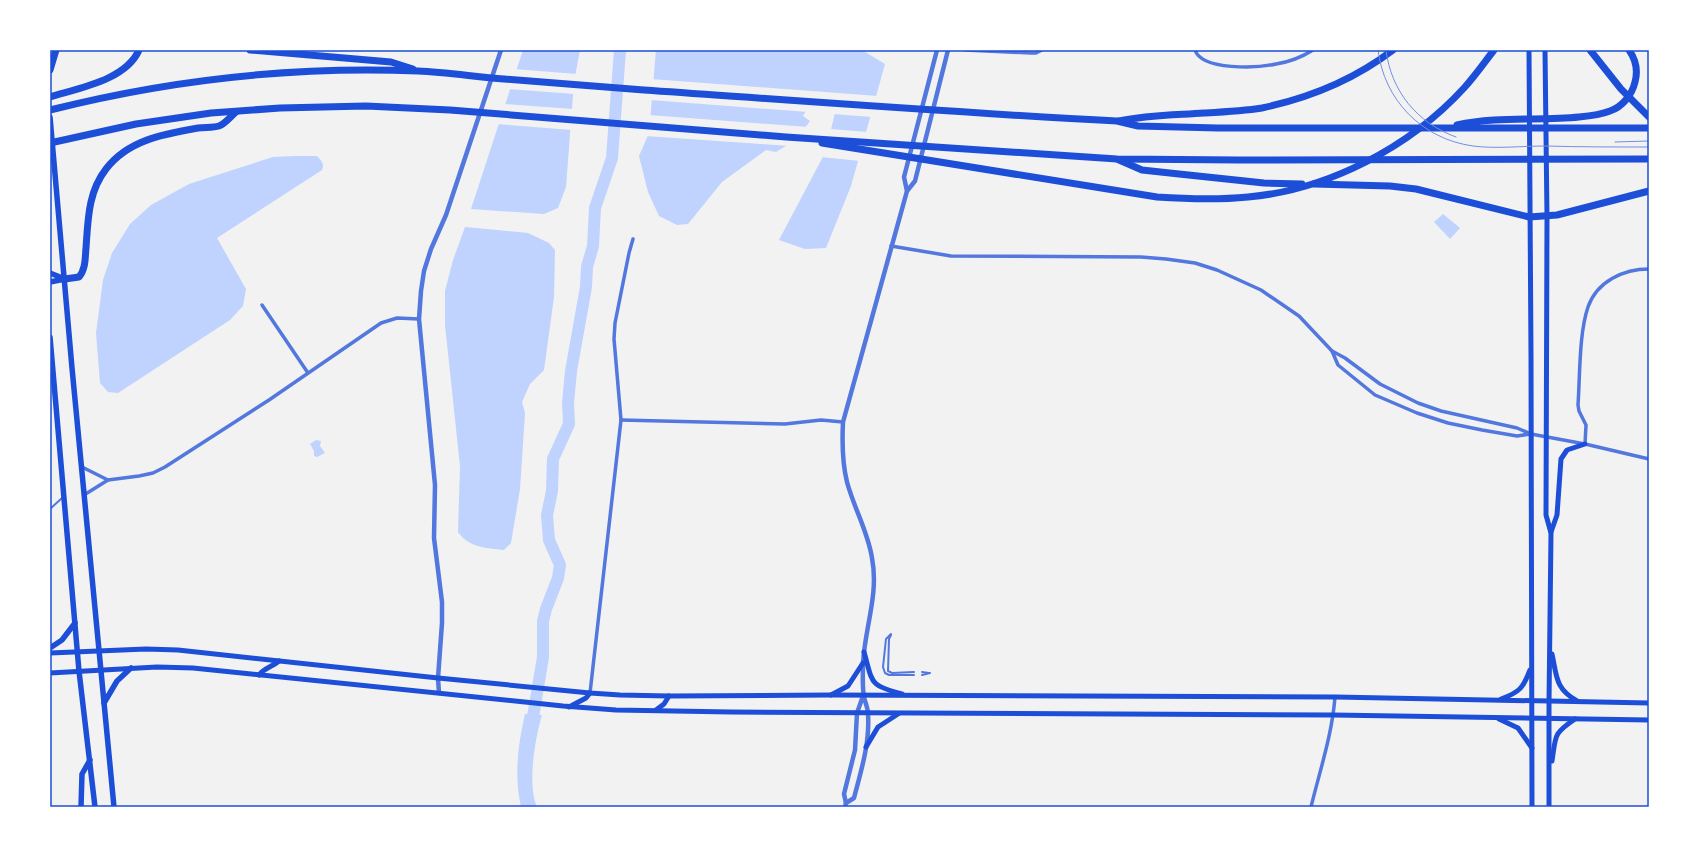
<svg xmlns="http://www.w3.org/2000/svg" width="1699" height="857" font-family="'Noto Sans',sans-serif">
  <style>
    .water { fill: #bfd3fe }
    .pier { fill: #f2f2f2 }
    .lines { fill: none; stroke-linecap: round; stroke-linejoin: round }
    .river { stroke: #bfd3fe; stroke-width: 12 }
    .service { stroke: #5277de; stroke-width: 2 }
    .minor { stroke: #5277de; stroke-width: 3.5 }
    .tertiary { stroke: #5277de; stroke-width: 4.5 }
    .secondary { stroke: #1d4ed8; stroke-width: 5 }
    .primary { stroke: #1d4ed8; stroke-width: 5.5 }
    .motorway { stroke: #1d4ed8; stroke-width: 7 }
    .tram { stroke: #7290e2; stroke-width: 1 }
    .neatline { fill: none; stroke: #1d4ed8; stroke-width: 1.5 }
  </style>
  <rect width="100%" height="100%" fill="#f2f2f2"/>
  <g class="water">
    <polygon points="523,50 580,50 574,82 566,187 558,208 544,214 471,209"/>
    <path d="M656,50H862L885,64L851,186L826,248L805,249L779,240L826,151L837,104L832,93C819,95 809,105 803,116L810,121L797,139L776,152L766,150L722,182L688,224L677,225L659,216L648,192L639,156L649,133Z"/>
    <path d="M295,156H317C321,160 325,164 322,170L217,238L246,289L243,306L230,320L118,393L108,392L100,383L96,333L103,280L112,253L130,224L151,205L189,184L273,157Z"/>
    <polygon points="1443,214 1460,228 1450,239 1434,222"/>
    <path d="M465,227L528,233L549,243L555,250L554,297L544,370L530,384L522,402L525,413L520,489L511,543L504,550C487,548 469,548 458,532L460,466L445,325V291L453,260Z"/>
    <polygon points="316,440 321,441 320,446 325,453 317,457 314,456 314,451 310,444"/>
    <path d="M525,714L542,715C535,739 527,784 537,807H521C514,776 518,744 525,714Z"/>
  </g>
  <g class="pier">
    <polygon points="514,69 577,74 575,94 508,89"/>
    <polygon points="651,79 878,96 872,117 833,114 835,104 831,95 824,96 808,112 650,100"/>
    <polygon points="503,104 573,109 572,130 496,124"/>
    <polygon points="649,115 809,127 798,141 789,146 646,136"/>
    <polygon points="830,129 868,132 860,161 821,157 824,150"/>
  </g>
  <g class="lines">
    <polyline class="river" points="531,729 543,657 543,621 546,609 558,578 560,565 549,540 547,515 552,491 553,459 569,424 568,403 571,371 586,287 587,267 593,246 595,208 612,158 620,50"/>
    <g class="service">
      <polyline points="50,509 62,498"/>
      <polyline points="891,634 886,639 883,667 885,673 889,675 914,675"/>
      <polyline points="891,635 889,639 888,671 892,673 914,672"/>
      <polyline points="922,672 929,673"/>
      <polyline points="922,675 930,673"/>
    </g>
    <g class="minor">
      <polyline points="965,50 1031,53 1036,53 1042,50"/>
      <path d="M1195,50C1202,71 1258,68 1276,64C1289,62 1302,57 1313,50"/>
      <polyline points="891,246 951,256 1141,257 1166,259 1195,263 1217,270 1261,290 1299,316 1332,351 1345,358 1380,384 1418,403 1441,411 1517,428 1531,434 1585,444 1649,459"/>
      <polyline points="262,305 308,373"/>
      <polyline points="1332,351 1338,365 1375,395 1417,413 1448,423 1482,430 1517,436 1530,434"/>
      <polyline points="621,420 785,424 821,420 843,422"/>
      <path d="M1585,444L1586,425L1579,411L1578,405C1580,376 1579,333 1588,307C1597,281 1624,269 1649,269"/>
      <polyline points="82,467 108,480"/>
      <polyline points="84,495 108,480 139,476 153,473 165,467 269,400 381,323 397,318 419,319"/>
      <polyline points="590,693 621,420 614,339 615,323 629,253 633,239"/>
      <path d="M1311,807C1320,770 1332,735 1335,697"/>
    </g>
    <g class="tertiary">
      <polyline points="907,191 904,177 937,50"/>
      <polyline points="439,693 438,678 442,623 442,602 434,538 435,485 419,319 421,291 424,271 431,249 446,215 501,50"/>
      <path d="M846,803L854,798C861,771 870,743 868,714C868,708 865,702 864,697C862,686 863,674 863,663C865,627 879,594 872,558C868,532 854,508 847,482C842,462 842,442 843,422L907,191L915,181L948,50"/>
      <polyline points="845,807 846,803 844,794 855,750 857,713 863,696"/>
    </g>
    <g class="secondary">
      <polyline points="1529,50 1531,355 1532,807"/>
      <polyline points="1545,50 1547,217 1546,515 1551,533 1549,702 1549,807"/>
      <polyline points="1551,532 1557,515 1561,459 1567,450 1585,444"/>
      <path d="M864,652C873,684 869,685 902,694"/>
      <polyline points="50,653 146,649 178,650 438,678 590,693 620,695 669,696 830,695 1335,697 1649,703"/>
      <path d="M1552,654C1557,677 1555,688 1577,701"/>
      <polyline points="50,673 157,667 193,668 563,706 616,710 731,712 1333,715 1649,720"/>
      <path d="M259,675C264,668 272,667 279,661"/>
      <polyline points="831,695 848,686 863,663"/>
      <path d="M1501,699C1520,692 1523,688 1530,670"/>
      <polyline points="569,707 586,698 590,693"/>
      <polyline points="656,710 664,704 669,696"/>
      <polyline points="1499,719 1518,728 1532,748"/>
      <polyline points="866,747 878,727 898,714"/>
      <path d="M1552,761C1556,735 1553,734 1575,719"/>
    </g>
    <g class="primary">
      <polyline points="50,117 72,368 114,807"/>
      <polyline points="50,273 65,279"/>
      <polyline points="50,282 65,279"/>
      <polyline points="50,337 79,671 95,807"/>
      <polyline points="50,648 62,640 75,623"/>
      <polyline points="104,703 117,681 131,668"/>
      <polyline points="81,807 82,774 90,760"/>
    </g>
    <g class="motorway">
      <polyline points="250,50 391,62 413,69"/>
      <polyline points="1590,50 1621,89 1649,117"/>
      <polyline points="50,70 56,50"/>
      <path d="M50,97C79,88 126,80 139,50"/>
      <path d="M50,110C169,80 295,66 418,71C447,72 476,77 504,79C551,83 597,86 644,90C801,101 959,113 1117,121L1138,126L1218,128H1649"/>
      <path d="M1119,121C1147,115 1176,115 1204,113C1223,112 1243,111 1262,108C1309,98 1355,79 1393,50"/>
      <path d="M1457,125C1497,116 1539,121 1579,117C1590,116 1600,115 1610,111C1622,107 1632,95 1635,82C1638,71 1636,60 1629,50"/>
      <polyline points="50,143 136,124 211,113 280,108 366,106 450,110 786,137 1117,159 1239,160 1649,159"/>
      <path d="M822,143L1157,197C1187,199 1218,200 1248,197C1328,190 1410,147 1464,88C1475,76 1484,63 1494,50"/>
      <polyline points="1119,160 1142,170 1179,174 1264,183 1302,184"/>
      <polyline points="1314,184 1390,186 1416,189 1529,217 1557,215 1649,191"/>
      <path d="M65,279L79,277C86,269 85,257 86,248C88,220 88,192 106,169C128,140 164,134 198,128C205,127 213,128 219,126C225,124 231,116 236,112"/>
    </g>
    <g class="tram">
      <path d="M1378,50C1384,100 1422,139 1473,146C1496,149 1522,146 1546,146C1580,147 1615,147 1649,147"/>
      <path d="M1386,50C1391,91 1417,123 1456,137"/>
      <polyline points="1615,142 1649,141"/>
    </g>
  </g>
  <rect width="1699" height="857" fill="none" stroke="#ffffff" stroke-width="102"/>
  <rect x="51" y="51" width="1597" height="755" class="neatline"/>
</svg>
